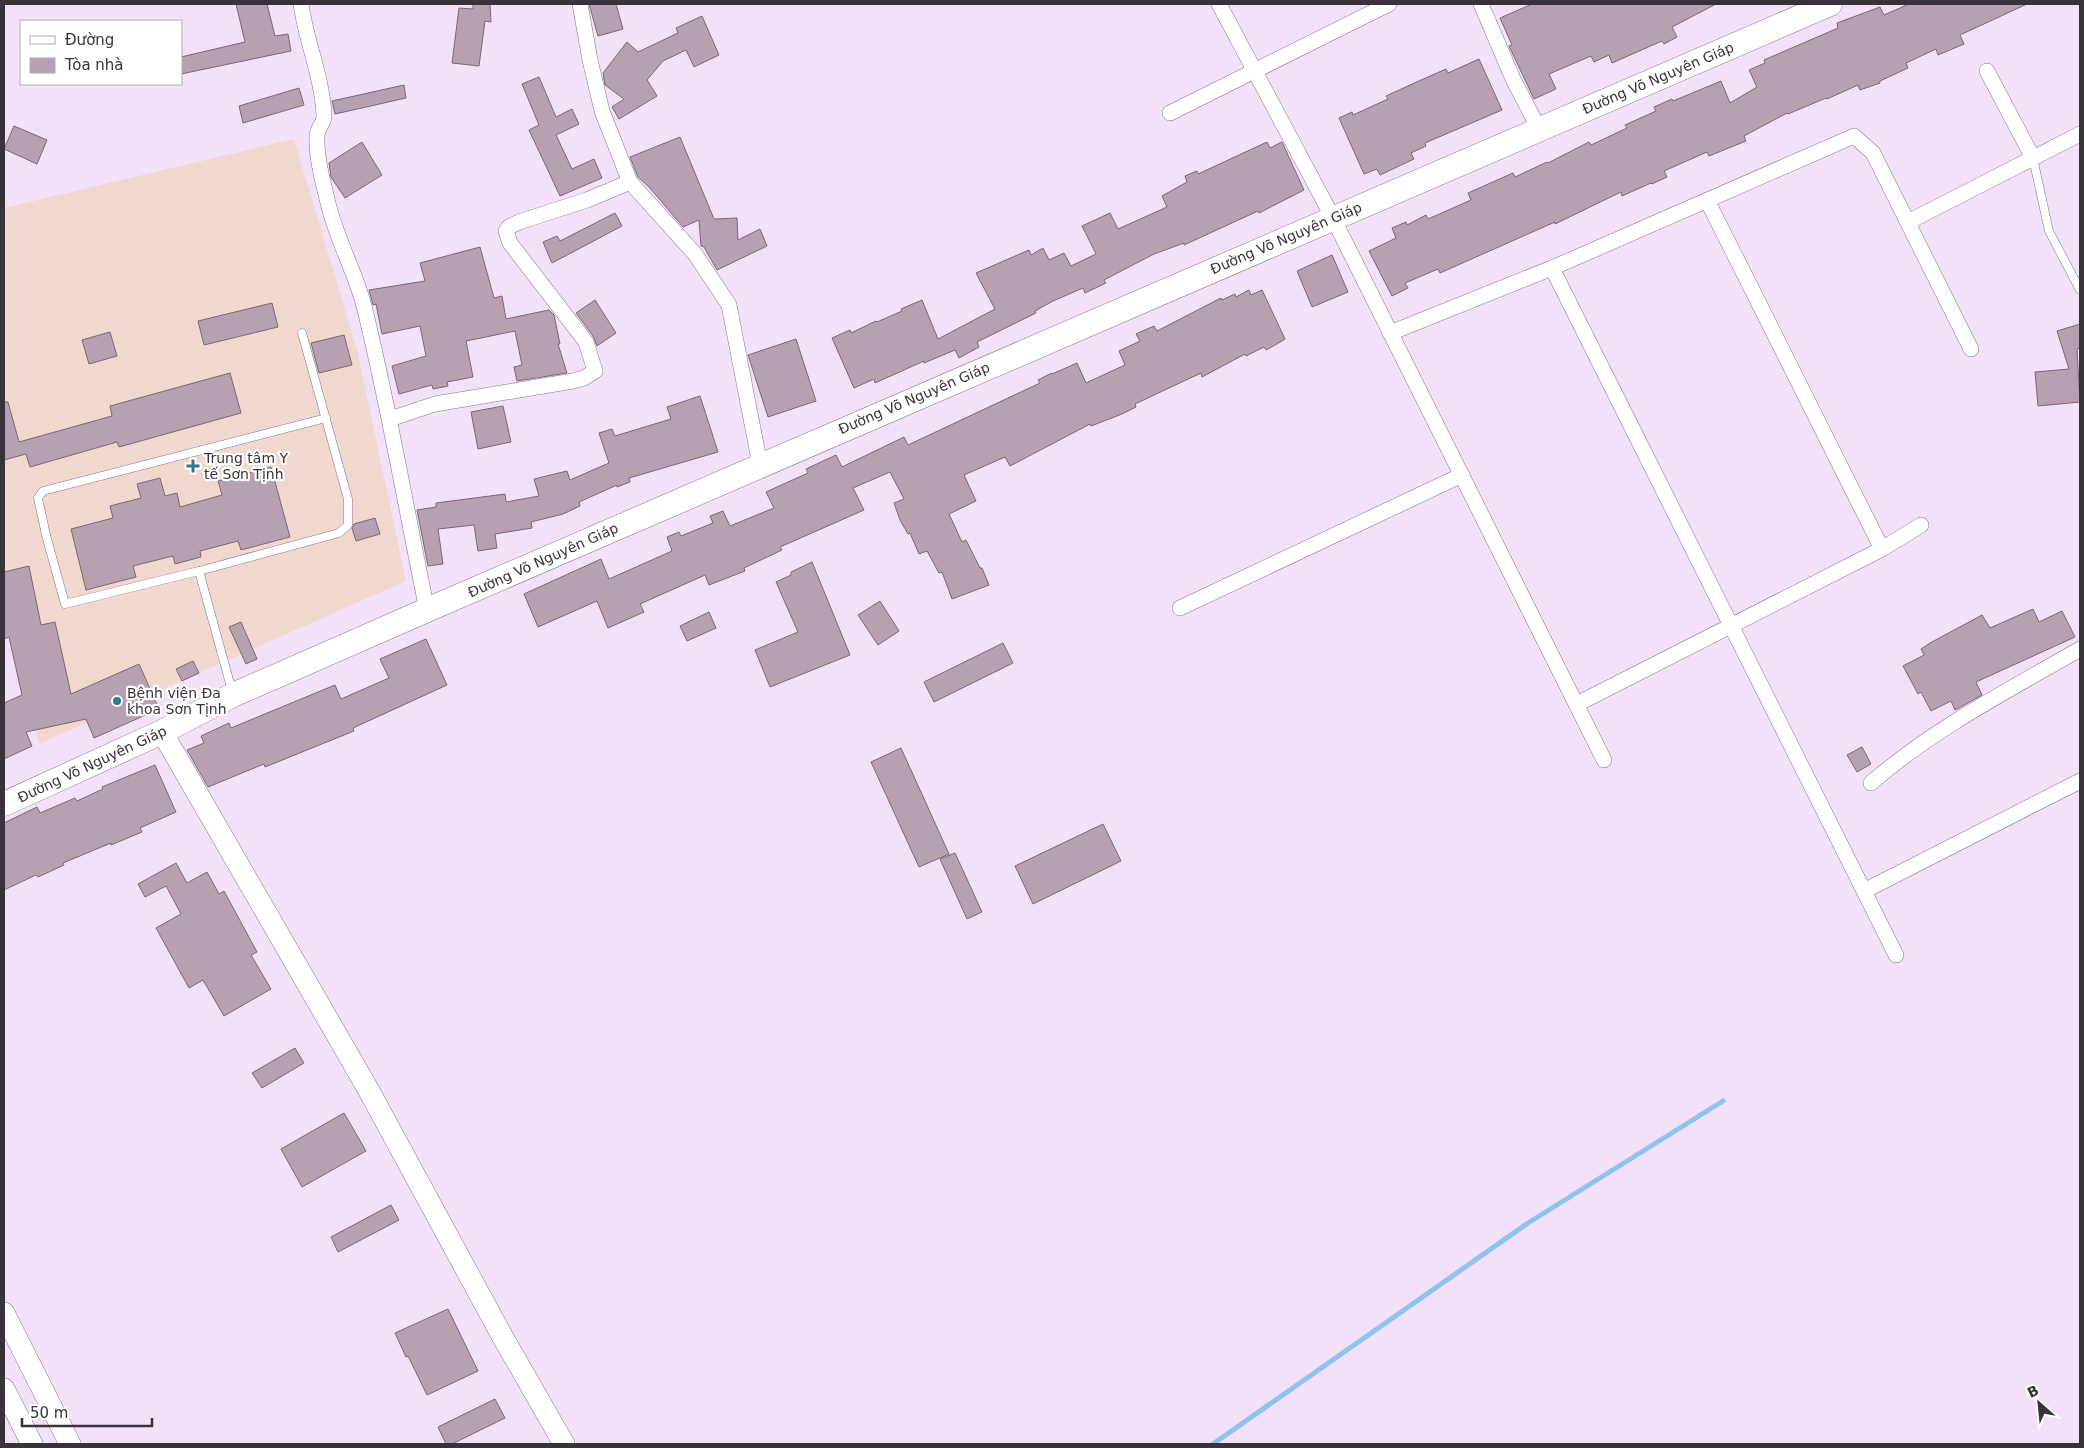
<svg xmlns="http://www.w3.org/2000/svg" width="2084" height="1448" font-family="'DejaVu Sans',sans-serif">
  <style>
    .medical { fill: #f1d8cf }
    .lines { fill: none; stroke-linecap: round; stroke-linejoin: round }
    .stream { stroke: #90c2ef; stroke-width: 5 }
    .building { fill: #b7a0b0; stroke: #7b6675 }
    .lane-casing { stroke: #85768a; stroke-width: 9 }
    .street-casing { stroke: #85768a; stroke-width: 16 }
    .secondary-casing { stroke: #85768a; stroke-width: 22 }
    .primary-casing { stroke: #85768a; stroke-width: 25 }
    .lane { stroke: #fff; stroke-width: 8 }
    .street { stroke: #fff; stroke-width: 15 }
    .secondary { stroke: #fff; stroke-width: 21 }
    .primary { stroke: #fff; stroke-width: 24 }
    .poi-dot { fill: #38758c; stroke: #fff; stroke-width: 2 }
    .labels { text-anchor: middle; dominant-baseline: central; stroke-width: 4.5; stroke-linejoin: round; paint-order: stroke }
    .street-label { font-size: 14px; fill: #39323b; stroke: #fff }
    .poi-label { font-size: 14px; fill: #39323b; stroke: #fff; text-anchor: start }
  </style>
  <rect width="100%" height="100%" fill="#f2e1f8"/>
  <polygon class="medical" points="294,139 357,350 406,581 39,744 4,582 4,208"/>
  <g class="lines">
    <polyline class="stream" points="1213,1444 1528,1223 1723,1101"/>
  </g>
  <g class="building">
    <polygon points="236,4 267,4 275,36 288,34 291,51 181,74 181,57 245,42"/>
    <polygon points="473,4 490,4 491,22 485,21 479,66 452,63 459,8 473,9"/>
    <polygon points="589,4 616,4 623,29 598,36"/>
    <polygon points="1532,4 1716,4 1672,27 1677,37 1664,44 1662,41 1612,63 1609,55 1594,62 1591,56 1549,74 1556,89 1534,99 1509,46 1512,45 1500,18"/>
    <polygon points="1909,4 2027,4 1960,35 1964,44 1938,55 1936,49 1906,63 1908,68 1880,81 1880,83 1860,90 1858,85 1827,99 1826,98 1788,114 1787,113 1744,136 1746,141 1709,156 1707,152 1664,171 1667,177 1652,184 1651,183 1622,196 1621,192 1555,224 1555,222 1440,273 1438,269 1405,283 1408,288 1392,296 1369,251 1396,238 1392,228 1406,222 1407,225 1426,215 1428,219 1471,200 1468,193 1513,173 1515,177 1547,162 1548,163 1589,142 1591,145 1627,128 1625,125 1656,111 1654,107 1672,99 1673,101 1721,81 1730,103 1757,87 1749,70 1765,63 1764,60 1838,28 1837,23 1880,7 1884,15"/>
    <polygon points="702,16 719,55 694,67 686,50 663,61 647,80 657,96 619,119 612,107 624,99 605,85 603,73 627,42 638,52 678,33 676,28"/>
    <polygon points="1479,59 1502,110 1425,143 1426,146 1411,153 1414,159 1380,175 1377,169 1364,174 1339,118 1352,112 1353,115 1388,99 1386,96 1421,80 1446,69 1448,73"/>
    <polygon points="539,77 556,117 572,109 579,124 556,135 572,169 594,159 602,178 560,196 529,130 539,125 522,84"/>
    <polygon points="404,85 406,98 335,114 332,101"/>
    <polygon points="299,88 304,105 243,123 239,106"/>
    <polygon points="14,126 47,140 37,164 4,149"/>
    <polygon points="680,137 714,219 737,218 738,240 760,229 767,246 717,270 704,247 701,246 699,220 683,227 649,187 638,177 630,157"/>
    <polygon points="362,142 382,175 345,198 331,177 329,163"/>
    <polygon points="1267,142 1270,148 1282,142 1304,190 1259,213 1258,211 1184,245 1184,243 1154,254 1104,280 1106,283 1085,293 1083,288 1053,301 1035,311 1036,313 977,342 979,347 959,358 955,350 924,363 924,361 875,383 874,379 854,388 832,338 850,330 851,333 876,321 877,322 902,311 901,309 922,300 938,339 995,309 976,273 1029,250 1031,255 1043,248 1049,260 1064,253 1071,266 1096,254 1082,226 1110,213 1118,229 1167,207 1162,196 1187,182 1185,176 1197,171 1198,174"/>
    <polygon points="615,213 622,226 552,263 543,242 557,236 560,241"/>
    <polygon points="480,247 494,298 502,296 506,319 549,310 554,315 560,344 558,344 567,373 517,381 514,367 522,365 515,331 466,341 473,377 447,382 448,386 433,389 432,385 399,394 392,366 426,356 420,326 382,334 376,304 373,305 369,290 425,281 420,263"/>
    <polygon points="1332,255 1348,292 1312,307 1297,271"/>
    <polygon points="1249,290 1251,295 1262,290 1285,339 1277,344 1266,350 1264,347 1246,356 1245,354 1202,377 1201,373 1135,404 1136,407 1122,414 1091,426 1090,424 1010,466 1005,457 964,475 976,501 949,514 962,542 966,540 980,568 982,568 989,585 952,599 942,572 939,573 927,551 919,554 910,533 908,534 900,520 894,503 904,499 890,472 853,488 864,510 780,547 782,550 744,568 745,571 709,585 705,575 640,604 644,612 608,628 597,601 538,627 524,594 601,559 609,579 672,551 667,537 679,532 681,536 713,523 710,516 723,511 730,526 774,508 766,492 808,473 806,469 836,455 842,467 904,437 908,445 1040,383 1038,380 1052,373 1052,374 1077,363 1086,383 1125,365 1119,351 1140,341 1136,334 1154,326 1157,331 1221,298 1222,300 1235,294 1236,297"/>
    <polygon points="595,300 616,333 597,346 593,336 576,313"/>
    <polygon points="272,303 278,327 204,345 198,321"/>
    <polygon points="2080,324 2080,348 2077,349 2080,402 2038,406 2035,372 2069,369 2057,331"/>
    <polygon points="110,332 117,356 89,364 82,340"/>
    <polygon points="344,335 352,365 319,373 311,343"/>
    <polygon points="796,339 816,401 768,417 748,355"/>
    <polygon points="230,373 241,413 119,447 117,442 30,467 26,454 4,460 4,402 8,402 19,442 112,416 110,406"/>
    <polygon points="700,396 718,452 629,478 630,482 617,487 617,485 579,502 580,506 563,514 531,522 532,528 495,534 497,548 478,551 474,525 438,529 443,564 428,566 417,510 436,507 436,503 505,494 506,502 539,496 534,479 567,471 570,480 609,463 599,433 612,429 615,436 671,419 667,407"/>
    <polygon points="503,406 511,442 478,449 471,412"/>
    <polygon points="271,467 290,537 241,550 238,541 200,551 201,557 175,564 173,556 133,566 136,577 86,590 71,529 113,518 110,506 141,498 137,484 160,478 165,496 177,493 180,507 222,495 218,481"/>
    <polygon points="375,518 380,534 356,541 352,528 354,524"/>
    <polygon points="812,562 850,655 770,687 755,650 798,632 776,582 791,575 791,572"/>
    <polygon points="29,566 41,625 55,622 71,694 139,664 159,709 94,738 86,719 26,732 32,746 4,759 4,703 22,695 9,637 4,639 4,572"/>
    <polygon points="880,601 899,631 878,645 858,615"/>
    <polygon points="2033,609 2039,622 2062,611 2075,637 1976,682 1982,695 1959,708 1955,710 1951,701 1931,711 1921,692 1918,694 1903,666 1924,655 1921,649 1930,643 1982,615 1990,628"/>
    <polygon points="709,612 716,628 687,641 680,626"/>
    <polygon points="241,622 257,659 246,664 229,627"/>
    <polygon points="426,639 447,685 353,728 354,731 265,767 264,764 208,787 187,750 204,743 201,736 229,723 231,728 335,685 341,699 389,678 380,659"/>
    <polygon points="1003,643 1013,663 934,702 924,682"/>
    <polygon points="193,661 199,673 182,681 176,669"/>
    <polygon points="1862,747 1871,764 1857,772 1847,755"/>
    <polygon points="901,748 949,854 919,867 871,762"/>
    <polygon points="155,765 176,812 140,828 142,832 111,845 111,843 63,863 64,865 38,877 36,875 4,890 4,823 37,807 40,813 75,798 77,801 103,789 102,787"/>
    <polygon points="1103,824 1121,861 1033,904 1015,866"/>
    <polygon points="955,853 982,912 967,919 940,859"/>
    <polygon points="176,863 187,883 207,872 219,894 224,891 257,952 251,955 271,989 224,1016 203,980 189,988 156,928 181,914 166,886 145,897 138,884"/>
    <polygon points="295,1048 304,1063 262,1088 252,1073"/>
    <polygon points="344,1113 366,1151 302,1187 281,1149"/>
    <polygon points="391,1205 399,1220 338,1252 331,1237"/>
    <polygon points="448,1309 478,1371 427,1395 408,1356 406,1357 395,1333"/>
    <polygon points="495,1399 505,1418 452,1444 446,1444 438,1427"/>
  </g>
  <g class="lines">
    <defs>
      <g id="lane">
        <polyline points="2033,158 2049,231 2080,290"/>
        <polyline points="302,333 348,499 348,525 339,533 199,571 65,604 46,535 38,498 43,491 326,418"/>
        <polyline points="199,571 232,691"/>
      </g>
      <g id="street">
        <path d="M301,4C306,41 322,76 324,115C325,122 317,128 317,136C316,157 323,182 328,203C336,238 355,271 364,306C389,407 406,509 427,610"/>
        <polyline points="580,4 590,60 602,111 630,182 695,254 729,305 760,465"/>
        <polyline points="1219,4 1333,218 1604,760"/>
        <polyline points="1481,4 1513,79 1539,129"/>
        <polyline points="1987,71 2033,158"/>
        <polyline points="1170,113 1389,4"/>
        <polyline points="1707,200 1882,549"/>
        <polyline points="1908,222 2080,134"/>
        <polyline points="1552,268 1896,955"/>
        <polyline points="1390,333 1552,268 1854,136 1873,153 1971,349"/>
        <polyline points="390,419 435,404 573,381 584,378 595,371 586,342 510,243 506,231 509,227 519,222 587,200 630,182"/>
        <polyline points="1180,608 1462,475"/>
        <polyline points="1577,704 1882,549 1921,525"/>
        <path d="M1871,783C1933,729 2009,690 2080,649"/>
        <polyline points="1864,891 2080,781"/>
      </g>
      <g id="secondary">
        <polyline points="162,732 368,1089 501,1334 564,1444"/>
        <polyline points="4,1313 70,1444"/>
        <polyline points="4,1389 32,1444"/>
      </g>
      <polyline id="primary" points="4,804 162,732 233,695 427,610 1830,4"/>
    </defs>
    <use href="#lane" class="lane-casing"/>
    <use href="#street" class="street-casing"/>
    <use href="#secondary" class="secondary-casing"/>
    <use href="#primary" class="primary-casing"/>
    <use href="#lane" class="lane"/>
    <use href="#street" class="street"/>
    <use href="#secondary" class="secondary"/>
    <use href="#primary" class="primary"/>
  </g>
  <g class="poi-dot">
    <path d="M190.5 458.5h5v5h5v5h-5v5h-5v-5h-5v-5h5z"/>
    <circle cx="117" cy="701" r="5"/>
  </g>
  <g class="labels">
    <g class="street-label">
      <text transform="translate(1658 78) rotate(-23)">Đường Võ Nguyên Giáp</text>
      <text transform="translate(1286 238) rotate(-23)">Đường Võ Nguyên Giáp</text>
      <text transform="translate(914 398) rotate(-23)">Đường Võ Nguyên Giáp</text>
      <text transform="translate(543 560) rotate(-24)">Đường Võ Nguyên Giáp</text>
      <text transform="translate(92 764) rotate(-25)">Đường Võ Nguyên Giáp</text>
    </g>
    <g class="poi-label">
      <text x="204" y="458">Trung tâm Y<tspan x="204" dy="16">tế Sơn Tịnh</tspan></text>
      <text x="127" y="693">Bệnh viện Đa<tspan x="127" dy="16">khoa Sơn Tịnh</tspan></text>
    </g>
  </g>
  <rect width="2084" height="1448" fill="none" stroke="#39323b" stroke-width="10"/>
  <rect x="20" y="20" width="162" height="65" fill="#ffffff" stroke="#b0adb1"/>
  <rect x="30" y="36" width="25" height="8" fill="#ffffff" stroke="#b0adb1"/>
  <text x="65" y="45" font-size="15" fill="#39323b">Đường</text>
  <rect x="30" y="58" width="25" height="15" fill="#b7a0b0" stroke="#b0adb1"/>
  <text x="65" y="70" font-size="15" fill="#39323b">Tòa nhà</text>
  <g transform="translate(2039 1403) rotate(333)" stroke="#ffffff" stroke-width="4" paint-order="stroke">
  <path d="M0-4L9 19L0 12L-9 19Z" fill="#39323b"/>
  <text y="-8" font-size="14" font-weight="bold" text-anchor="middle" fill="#39323b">B</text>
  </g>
  <path d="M22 1418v8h130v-8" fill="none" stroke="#39323b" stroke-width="2.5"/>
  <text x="30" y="1418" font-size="15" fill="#39323b" stroke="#ffffff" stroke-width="4" paint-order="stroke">50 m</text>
</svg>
